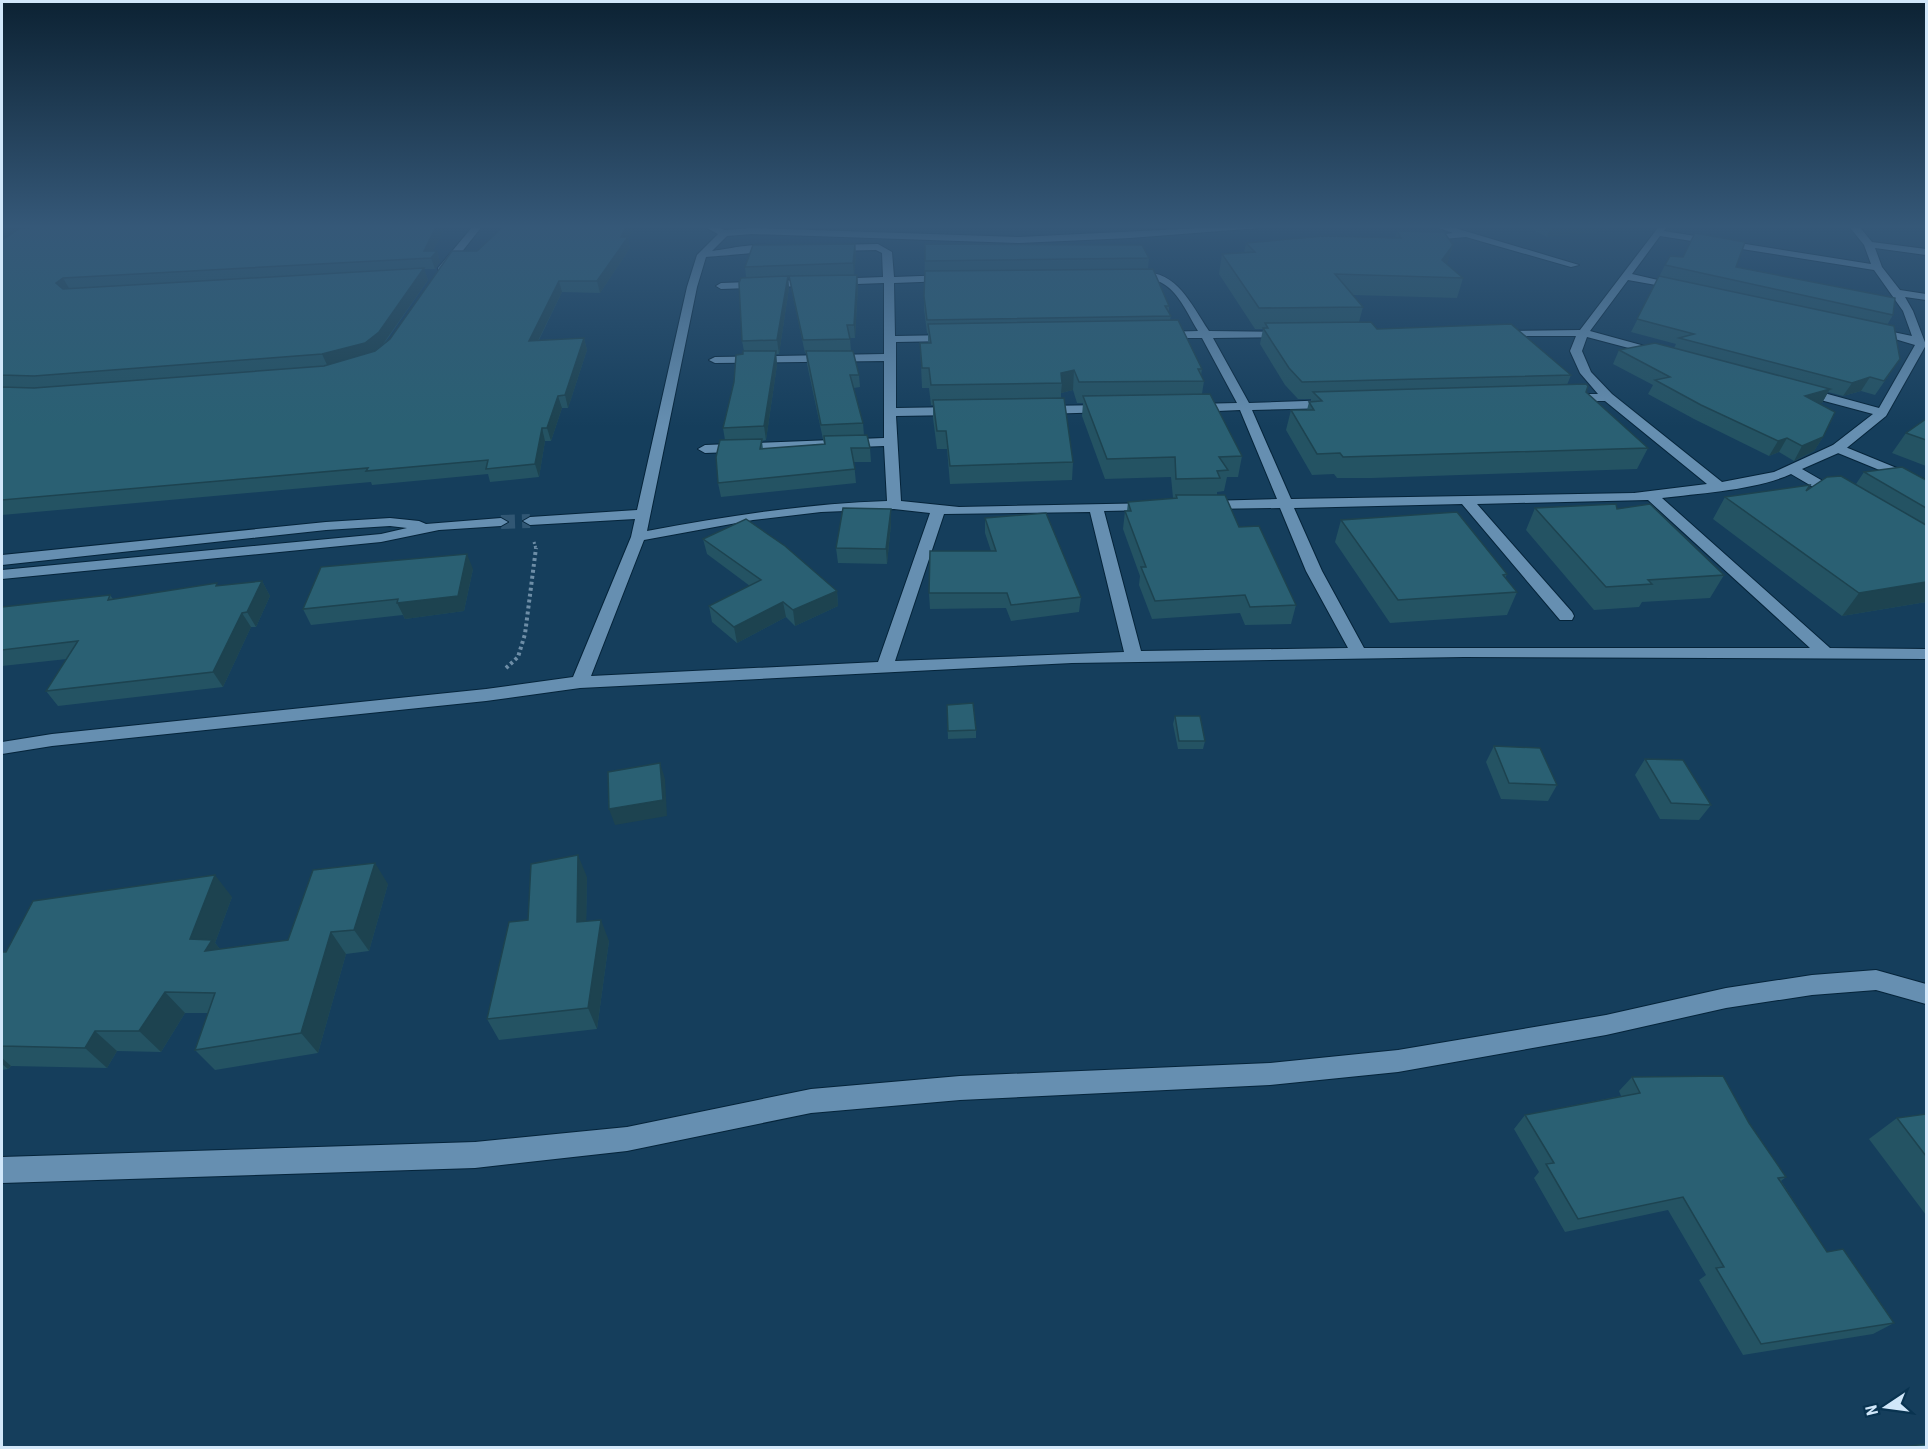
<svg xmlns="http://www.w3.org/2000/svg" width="1928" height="1449" font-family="'Roboto Condensed',sans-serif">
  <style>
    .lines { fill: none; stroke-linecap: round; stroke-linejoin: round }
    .minor-tunnel { stroke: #315774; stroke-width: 14; stroke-dasharray: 14 7; stroke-linecap: butt }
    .service-casing { stroke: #05243a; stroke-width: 2 }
    .minor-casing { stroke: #05243a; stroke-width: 2 }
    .path-far1 { stroke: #6e8ea7; stroke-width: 3; stroke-dasharray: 2 2; stroke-linecap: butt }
    .path { stroke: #6e8ea7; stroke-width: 4; stroke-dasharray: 3 3; stroke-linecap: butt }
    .service { fill: #668fb1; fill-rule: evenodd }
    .minor { fill: #668fb1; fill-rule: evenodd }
    .wall { fill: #245363; fill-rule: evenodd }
    .shaded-wall { fill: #1d4350 }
    .building { fill: #2a6073; stroke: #1d4350; stroke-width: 1.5 }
  </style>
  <rect width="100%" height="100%" fill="#153e5c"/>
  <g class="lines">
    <polyline class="minor-tunnel" points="501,522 530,521"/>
    <defs>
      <g id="service">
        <polygon points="1431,225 1445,225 1579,265 1571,267 1466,237 1420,241 1420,237 1453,233"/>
        <polygon points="1838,444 1926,480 1926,489 1833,451 1831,448 1833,445"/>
      </g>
      <g id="minor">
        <polygon points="32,225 42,225 2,253 2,246"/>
        <polygon points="474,225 483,225 446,272 438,272 438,268"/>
        <path d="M701,225H712L725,230L752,228L1019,237L1263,225L1259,228L1130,238L1019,243L752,234L727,236L712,251C727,249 768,240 780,248C775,252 718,256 706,257L697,287L647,531C728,516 803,504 887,501L884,446L705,453L698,449L705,445L884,438V361L715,363L709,360L715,357L884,354V283L721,289L716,286L721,283L883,277L882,253L876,250L832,251L827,248L832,245L878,244L892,252L894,277L947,275L952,278L947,281L894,283L895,336L951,335L957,338L951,341L896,342V408L957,407L963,411L957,415L896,416L901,501L959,507L1157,503L1159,506L1152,510L1104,511L1141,651L1348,648L1306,571L1280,508L1207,509L1200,505L1207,501L1277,499L1240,410L1195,412L1189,408L1195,404L1237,403L1202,338H1162L1156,335L1162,332L1198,331C1188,315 1177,287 1157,281C1148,278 1139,279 1129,277V273C1175,265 1188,300 1209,331L1291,332L1293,334L1287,337L1213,338L1249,403L1332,400L1338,404L1332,408L1252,410L1291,499L1634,493L1707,484L1605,401H1566V395L1570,394H1598L1580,373L1570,351L1576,336H1498L1492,333L1494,331L1580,330L1660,225H1669L1664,231L1871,264L1864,245L1848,225H1858L1872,242L1926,249V255L1875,248L1882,267L1900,290L1926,294V300L1905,297L1913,311L1926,345L1886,416L1843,451L1802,469L1842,492L1844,495L1842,498H1832L1791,474C1756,490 1701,493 1662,498L1830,648L1926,649V659L1464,657L1072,663L580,688L486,701L52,746L2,754V742L52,734L486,689L573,677L631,537L635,519L530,525L523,521L530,517L637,510L687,287L697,255L718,234ZM1660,236L1874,270L1903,311L1912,336L1874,328L1868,331L1915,345L1879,408L1802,387L1798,388V394L1873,414L1833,445L1774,472L1722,482L1612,394L1591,372L1582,351L1587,337L1659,356L1665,353L1663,351L1590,331L1628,280L1684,290V286L1632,274ZM1648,500L1810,648H1364L1322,571L1294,508L1462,504L1560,620H1572L1574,616L1572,612L1477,504ZM894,509L930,513L878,662L591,676L644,540L753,520L821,512ZM1090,512L1124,652L895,661L944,514Z"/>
        <polygon points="1107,405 1111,406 1113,409 1111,412 1042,414 1036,410 1042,406"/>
        <polygon points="390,518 419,521 426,524 501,518 508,522 501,526 439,530 381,542 2,579 2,570 381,534 407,528 390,526 326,530 2,565 2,555 326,522"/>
        <polygon points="1876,970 1926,984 1926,1004 1876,990 1812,995 1726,1008 1606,1035 1398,1072 1270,1085 960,1100 811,1113 627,1151 475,1168 2,1183 2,1157 475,1142 627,1127 811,1089 960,1076 1270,1063 1398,1050 1606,1015 1726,988 1812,975"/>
      </g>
    </defs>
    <use href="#service" class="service-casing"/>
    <use href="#minor" class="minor-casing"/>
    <polyline class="path-far1" points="534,542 536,549"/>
    <polyline class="path" points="506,668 518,657 525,634 536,548"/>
    <use href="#service" class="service"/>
    <use href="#minor" class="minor"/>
  </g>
  <g class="wall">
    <polygon points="2,225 27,225 23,228 39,227 37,225 446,225 433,251 437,251 440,262 435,269 424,269 428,280 384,344 390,339 505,225 636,225 628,238 630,248 600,293 562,292 539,340 584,338 587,350 568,408 562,408 551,441 545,441 539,477 490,482 488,474 372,485 371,482 2,515"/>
    <polygon points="1524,225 1616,225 1600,231 1547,237"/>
    <polygon points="1397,231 1453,245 1447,264 1463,278 1457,298 1353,295 1363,307 1359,322 1377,329 1571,375 1567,385 1586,392 1648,448 1637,469 1372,478 1337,478 1334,474 1312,475 1286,430 1291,410 1307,410 1309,402 1311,402 1311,399 1298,399 1285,385 1260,344 1263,329 1255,329 1219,274 1222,254 1244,253 1246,243 1395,238"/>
    <path d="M855,244L856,256L854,275H857L858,287L855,338H850L851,351L859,375L860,387L854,388L863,423L864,435L870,448L871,462H854L856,483L721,497L718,483L725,440L723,428L744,351L742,341L746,277L745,267ZM788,278H790L791,288L805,353H806L807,364L824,444L763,449L762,441L766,440L777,365L776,354H779L789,288Z"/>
    <polygon points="925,244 1149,258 1148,269 1169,306 1169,312 1171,316 1170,320 1202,369 1201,375 1204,381 1202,394 1242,456 1238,477 1227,477 1224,491 1217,492 1217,495 1296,605 1291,624 1245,625 1240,613 1152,619 1139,585 1140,576 1123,529 1125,511 1127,511 1128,502 1173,498 1171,477 1105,479 1082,416 1083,403 1077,403 1073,390 1061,393 1061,398 1073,462 1072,480 950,484 947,449 937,449 933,418 933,405 931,405 929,388 922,388 920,343 928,343 928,333 927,333 924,309"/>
    <polygon points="1665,265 1736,267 1893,315 1887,325 1900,359 1875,395 1861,391 1843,396 1828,392 1822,403 1819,403 1823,437 1814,451 1794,461 1779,452 1769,456 1694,419 1648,394 1653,385 1613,364 1619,350 1674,348 1676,344 1631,332"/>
    <polygon points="1926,419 1926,466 1892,453 1906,433"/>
    <polygon points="1864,472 1926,480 1926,602 1842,616 1713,519 1725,497 1807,490 1856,484"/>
    <polygon points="1535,508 1617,509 1724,575 1710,598 1642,602 1639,607 1594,610 1526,530"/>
    <polygon points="891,509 891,524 887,564 838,563 836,548"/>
    <polygon points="985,518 1081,597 1079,612 1011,621 1006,608 930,609 929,593 991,551 985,533"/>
    <polygon points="1341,520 1507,574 1505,578 1517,592 1507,615 1390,623 1335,542"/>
    <polygon points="703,539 837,591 838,606 795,626 786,617 737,643 712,622 709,606 750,586 707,554"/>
    <polygon points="473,569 464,611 405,619 403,615 311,625 303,609"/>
    <polygon points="262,581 270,596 256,627 251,627 223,687 58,706 46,691 67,659 2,666 2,607 110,595 113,599 218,586"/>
    <polygon points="947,713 976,730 976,738 948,739"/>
    <polygon points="1175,716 1205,741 1203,749 1178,749 1173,724"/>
    <polygon points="1494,746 1557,785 1548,801 1501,799 1486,762"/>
    <polygon points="1645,759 1711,805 1699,820 1660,819 1635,775"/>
    <polygon points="587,877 586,921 609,941 597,1029 499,1040 487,1019 528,920"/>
    <polygon points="388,884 369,951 346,954 318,1053 215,1070 195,1050 208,1013 185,1013 161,1052 117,1051 107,1068 11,1066 8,1069 2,1070 2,952 6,952 232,897 215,943 220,949 288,940"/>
    <polygon points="1632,1077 1749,1123 1786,1177 1781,1181 1827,1252 1894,1323 1873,1334 1743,1355 1699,1280 1706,1275 1668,1210 1565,1232 1534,1178 1539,1172 1514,1129 1525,1115 1621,1096 1619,1091"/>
    <polygon points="1926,1114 1926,1215 1869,1139 1897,1118"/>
  </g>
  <g class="shaded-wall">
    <polygon points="6,225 27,225 2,244 2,228"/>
    <polygon points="437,225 446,225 430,258 424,251"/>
    <polygon points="627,225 636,225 628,238 630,248 600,293 597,281"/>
    <polygon points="1552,225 1616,225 1600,231 1547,237"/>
    <polygon points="855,244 856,256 854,275 853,263"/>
    <polygon points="1453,245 1447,265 1442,260"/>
    <polygon points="437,251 440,262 435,269 431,258"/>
    <polygon points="424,268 428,280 383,344 370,355 328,367 322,354"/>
    <polygon points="857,275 858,287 855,338 854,325"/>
    <polygon points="788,276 789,288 779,354 777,340"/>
    <polygon points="63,278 70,290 63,294 56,283"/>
    <polygon points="559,281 562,292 532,353 529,341"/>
    <polygon points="584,338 587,350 568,408 565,395"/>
    <polygon points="776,351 777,365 766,440 764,426"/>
    <polygon points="1074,370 1073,390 1061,393 1062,383 1061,373"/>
    <polygon points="1870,377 1861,391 1843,396 1852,383"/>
    <polygon points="1830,389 1822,403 1797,410 1805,396"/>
    <polygon points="558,396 562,408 551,441 547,428"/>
    <polygon points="542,428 545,441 539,477 535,464"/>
    <polygon points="1823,437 1814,451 1794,461 1802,446"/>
    <polygon points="1787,438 1779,452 1769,456 1778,441"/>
    <polygon points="891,509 891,524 887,564 886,549"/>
    <polygon points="467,554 473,569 464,611 405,619 397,603"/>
    <polygon points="262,581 270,596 256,627 247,612"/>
    <polygon points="1926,582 1926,602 1842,616 1859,593"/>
    <polygon points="837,591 838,606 795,626 793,610"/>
    <polygon points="783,602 786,617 737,643 734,627"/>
    <polygon points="242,613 251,627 223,687 213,672"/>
    <polygon points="660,763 665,779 667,816 615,825 609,809"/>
    <polygon points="578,855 587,877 586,944 577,922"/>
    <polygon points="375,863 388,884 369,951 354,930"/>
    <polygon points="215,875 232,897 215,943 230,961 210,956 190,939"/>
    <polygon points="601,920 609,941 597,1029 588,1008"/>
    <polygon points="331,932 346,954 318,1053 301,1033"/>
    <polygon points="165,992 185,1013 161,1052 139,1031"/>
    <polygon points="95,1031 117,1051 107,1068 85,1048"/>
    <polygon points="2,1058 11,1066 8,1069 2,1064"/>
  </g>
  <g class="building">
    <polygon points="91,225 437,225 424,251 437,251 431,258 63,278 56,283 63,289 424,268 379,332 365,343 322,354 34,376 2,375 2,240 20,228"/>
    <polygon points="505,225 627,225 621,237 628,237 597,281 559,281 529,341 584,338 565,395 558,396 547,428 542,428 535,464 486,469 488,460 366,471 368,468 2,500 2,387 34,388 324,366 375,351 390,339 452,251 477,251"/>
    <polygon points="1397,231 1444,232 1453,245 1442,260 1463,278 1335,274 1363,307 1259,308 1222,254 1255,252 1246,243 1324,236 1401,238"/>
    <polygon points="1695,233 1745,242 1736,267 1895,298 1893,315 1665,265 1670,256 1683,257"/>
    <polygon points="855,244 853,263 745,267 753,245"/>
    <polygon points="925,244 1142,245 1149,258 925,261"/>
    <polygon points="1153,269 1169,306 1165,306 1171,316 927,320 924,296 925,271"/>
    <polygon points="857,275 854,325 847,325 850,339 803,340 789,276"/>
    <polygon points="788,276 777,340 742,341 739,283 741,278"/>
    <polygon points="1659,276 1894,326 1900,359 1884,381 1870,377 1852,383 1679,338 1694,334 1637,319"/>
    <polygon points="1178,320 1202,369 1198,369 1204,381 1079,382 1074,370 1061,373 1062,383 931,385 929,368 922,368 920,343 931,343 928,324"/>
    <polygon points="1371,322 1377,329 1511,324 1571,375 1302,382 1289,368 1263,328 1268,328 1265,323"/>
    <polygon points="1655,343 1830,389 1805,396 1835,412 1823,437 1802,446 1787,438 1778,441 1701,405 1655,380 1670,377 1619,350"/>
    <polygon points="743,351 776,351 764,426 723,428 734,382 736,355 743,354"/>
    <polygon points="806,351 853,351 859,375 850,375 863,423 821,425"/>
    <polygon points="1586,384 1588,386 1586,392 1648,448 1343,457 1340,453 1317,454 1291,410 1314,410 1309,402 1322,401 1313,392"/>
    <polygon points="1210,394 1242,456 1219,457 1228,470 1217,471 1220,478 1176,479 1175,457 1107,459 1083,396"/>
    <polygon points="1064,398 1073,462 950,466 946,431 937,431 933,400"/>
    <polygon points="1926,419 1926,440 1906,433"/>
    <polygon points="867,435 870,448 851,448 855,469 718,483 716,457 720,440 762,439 760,449 825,444 824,436"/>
    <polygon points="1902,467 1926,480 1926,508 1864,472"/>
    <polygon points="1841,476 1926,525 1926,582 1859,593 1725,497 1810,485 1806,491 1827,477"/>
    <polygon points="1176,495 1225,495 1239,527 1259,526 1296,605 1250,607 1245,595 1155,601 1141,567 1146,567 1125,511 1131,511 1128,502 1177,498"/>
    <polygon points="1616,504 1617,509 1650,504 1724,575 1648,580 1652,584 1606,587 1535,508"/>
    <polygon points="843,508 891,509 886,549 836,548"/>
    <polygon points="1457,512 1507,574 1503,575 1517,592 1398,600 1341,520"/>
    <polygon points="1046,513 1081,597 1011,605 1007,593 929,593 930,551 996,551 985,518"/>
    <polygon points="746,519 785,546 837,591 793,610 783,602 734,627 709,606 761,580 703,539"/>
    <polygon points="467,554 458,596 397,603 398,599 303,609 321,567"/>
    <polygon points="262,581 247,612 242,613 213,672 46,691 78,641 2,650 2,607 110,595 108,600 217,583 216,586"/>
    <polygon points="973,703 976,730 948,731 947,705"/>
    <polygon points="1175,716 1200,716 1205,741 1179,741"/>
    <polygon points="1494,746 1540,748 1557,785 1509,783"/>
    <polygon points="1645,759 1683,760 1711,805 1671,803"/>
    <polygon points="660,763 663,800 609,809 608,772"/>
    <polygon points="578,855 577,922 601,920 588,1008 487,1019 509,922 528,920 531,864"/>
    <polygon points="375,863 354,930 331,932 301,1033 195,1050 215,993 165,992 139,1031 95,1031 85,1048 2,1046 2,952 6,952 33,901 215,875 190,939 212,940 205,951 288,940 313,870"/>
    <polygon points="1723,1076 1749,1123 1786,1177 1778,1178 1827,1252 1843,1249 1894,1323 1761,1344 1716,1268 1724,1267 1683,1197 1578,1219 1546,1164 1554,1163 1525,1115 1640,1093 1632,1077"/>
    <polygon points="1926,1114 1926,1156 1897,1118"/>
    <polygon points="1926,1444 1926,1448 1893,1448"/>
  </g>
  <linearGradient id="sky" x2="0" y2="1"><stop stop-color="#0c2233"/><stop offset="0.53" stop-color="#355878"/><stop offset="1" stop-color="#355878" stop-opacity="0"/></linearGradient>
  <rect width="1928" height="427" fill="url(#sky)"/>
  <rect width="1928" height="1449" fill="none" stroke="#d1e7fa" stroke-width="6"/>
  <g transform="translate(1886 1407) rotate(257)" stroke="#093350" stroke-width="4.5" paint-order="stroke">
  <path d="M0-4.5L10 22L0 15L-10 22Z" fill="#d1e7fa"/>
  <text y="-9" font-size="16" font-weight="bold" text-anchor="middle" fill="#d1e7fa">N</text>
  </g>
</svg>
